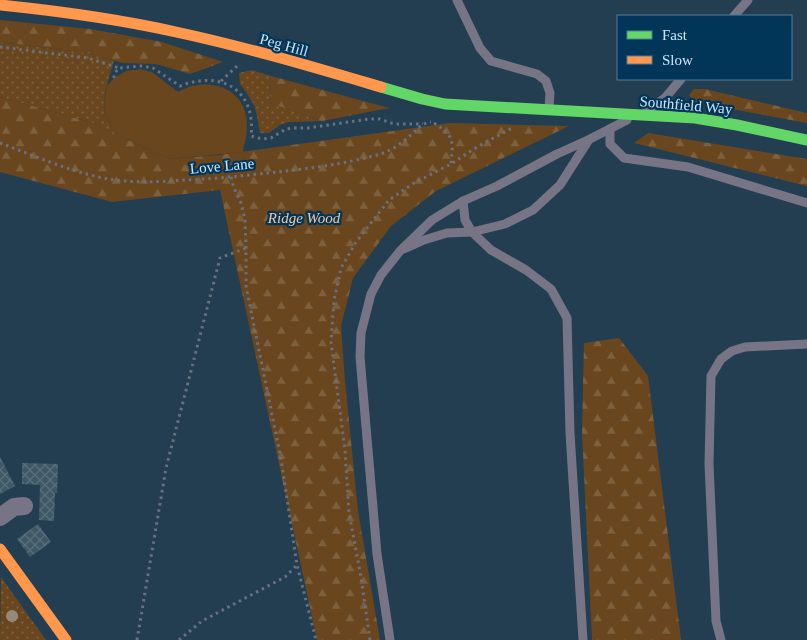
<svg xmlns="http://www.w3.org/2000/svg" width="807" height="640" font-family="'Times New Roman',serif">
  <style>
    .grass { fill: url(#grass-dots) }
    .forest { fill: url(#forest-firs) }
    .pitch { fill: #69461d }
    .building { fill: url(#building-cross-hatch) }
    .lines { fill: none; stroke-linecap: round; stroke-linejoin: round }
    .path { stroke: #697180; stroke-width: 3; stroke-dasharray: 2.5 4; stroke-linecap: butt }
    .lane { stroke: #767485; stroke-width: 9 }
    .street { stroke: #767485; stroke-width: 18 }
    .fast { stroke: #63d668; stroke-width: 11 }
    .slow { stroke: #ff974d; stroke-width: 11 }
    .tree { fill: #978979 }
    .labels { text-anchor: middle; dominant-baseline: central; stroke-width: 4.5; stroke-linejoin: round; paint-order: stroke }
    .street-label { font-size: 15px; fill: #cce5fa; stroke: #023658 }
    .park-label { font-size: 15px; font-style: italic; fill: #f6c79b; stroke: #023658 }
  </style>
  <defs>
    <pattern id="grass-dots" width="8" height="8" patternUnits="userSpaceOnUse" patternTransform="scale(1.25)"><rect width="8" height="8" fill="#69461d"/><path d="M2 2h.1M6 6h.1" fill="none" stroke="#7d613f" stroke-width="1.8" stroke-linecap="round"/></pattern>
    <pattern id="forest-firs" width="22" height="20" patternUnits="userSpaceOnUse" patternTransform="scale(1.25)"><rect width="22" height="20" fill="#69461d"/><path d="M5 1l3.5 6h-7zM16 11l3.5 6h-7z" fill="#7d613f"/></pattern>
    <pattern id="building-cross-hatch" width="8" height="8" patternUnits="userSpaceOnUse" patternTransform="scale(1.25)"><rect width="8" height="8" fill="#3e5865"/><path d="M0 0l8 8M0 8l8-8" fill="none" stroke="#59707c"/></pattern>
  </defs>
  <rect width="100%" height="100%" fill="#233e50"/>
  <g class="grass">
    <path d="M0,42L88,53L114,61C109,78 101,98 106,116C108,122 113,128 116,134L93,123L0,97Z"/>
    <polygon points="252,70 271,76 270,103 322,121 289,122 280,125 269,133 260,133 257,116 254,105 248,95 240,84 239,73"/>
    <polygon points="1,577 46,640 0,640"/>
  </g>
  <g class="forest">
    <polygon points="0,20 90,29 162,42 223,62 190,74 156,64 122,63 88,53 1,42 0,42"/>
    <polygon points="271,76 389,108 322,121 270,103"/>
    <polygon points="694,89 705,89 807,113 807,123 694,102 689,95"/>
    <polygon points="0,97 93,123 169,159 219,155 450,123 569,126 436,191 391,226 353,278 341,326 345,381 358,511 380,640 317,640 220,190 112,202 0,172"/>
    <polygon points="648,133 807,159 807,186 634,143"/>
    <polygon points="619,338 648,376 681,640 592,640 582,432 584,343"/>
  </g>
  <path class="pitch" d="M140,69L152,72L178,92C182,90 187,87 192,86C222,79 249,96 247,128C247,136 244,144 243,152L169,159L116,134L106,117L104,103L107,86L114,78L126,71Z"/>
  <g class="building">
    <polygon points="0,457 15,486 0,494"/>
    <polygon points="22,463 58,464 57,493 55,493 54,521 39,520 40,485 22,484"/>
    <polygon points="38,524 51,542 30,557 17,539"/>
  </g>
  <g class="lines">
    <g class="path">
      <polyline points="0,47 88,58 119,68"/>
      <path d="M114,78V74L119,68L141,66L153,68L180,86C221,70 256,89 251,136L262,139L271,138L286,129L293,128H308L369,119H380L394,124H423"/>
      <polyline points="221,81 237,66"/>
      <path d="M434,123C455,136 453,141 451,164"/>
      <path d="M0,143C35,156 71,172 108,179C133,183 159,182 184,180C212,179 240,176 268,173C304,169 341,165 377,155C390,152 402,143 412,134C420,127 420,124 431,122"/>
      <polyline points="231,177 234,188 241,203 245,219 246,248 246,286 281,459 297,565 316,640"/>
      <polyline points="137,640 166,468 220,258 246,248"/>
      <polyline points="179,640 202,621 285,577 297,565"/>
      <polyline points="370,640 361,577 349,513 345,450 331,342 334,300 341,268 356,242 389,200 414,183 451,164 477,147 512,128"/>
    </g>
    <g class="lane">
      <polyline points="457,0 480,48 491,61 537,74 546,81 550,93 549,108"/>
      <polyline points="734,16 748,0"/>
      <polyline points="647,110 665,98 681,79"/>
      <polyline points="610,129 610,144 624,158 688,167 807,203"/>
      <polyline points="463,201 465,220 472,232 491,250 526,270 551,289 567,318 570,433 583,640"/>
      <polyline points="404,249 424,240 447,233 472,232 505,224 533,210 560,185 588,141"/>
      <polyline points="390,640 377,554 360,357 361,333 371,294 381,275 400,251 432,220 463,201 497,186 557,154 588,140 627,120"/>
      <polyline points="721,640 716,621 709,464 711,376 721,359 732,351 745,347 807,344"/>
    </g>
    <polyline class="street" points="0,517 14,507 24,506"/>
    <polyline class="fast" points="381,87 422,99 445,104 695,118 737,125 807,140"/>
    <g class="slow">
      <path d="M0,5C59,11 118,19 176,32C246,47 313,67 381,87"/>
      <polyline points="0,549 66,640"/>
    </g>
  </g>
  <circle class="tree" cx="12" cy="616" r="6"/>
  <g class="labels">
    <g class="street-label">
      <text transform="translate(284 45) rotate(16)">Peg Hill</text>
      <text transform="translate(686 105) rotate(5)">Southfield Way</text>
      <text transform="translate(222 166) rotate(-5)">Love Lane</text>
    </g>
    <g class="park-label">
      <text x="304" y="218">Ridge Wood</text>
    </g>
  </g>
  <rect x="617" y="15" width="175" height="65" fill="#023658" stroke="#537c99"/>
  <rect x="627" y="31" width="25" height="8" fill="#63d668" stroke="#537c99"/>
  <text x="662" y="40" font-size="15" fill="#cce5fa">Fast</text>
  <rect x="627" y="56" width="25" height="8" fill="#ff974d" stroke="#537c99"/>
  <text x="662" y="65" font-size="15" fill="#cce5fa">Slow</text>
</svg>
